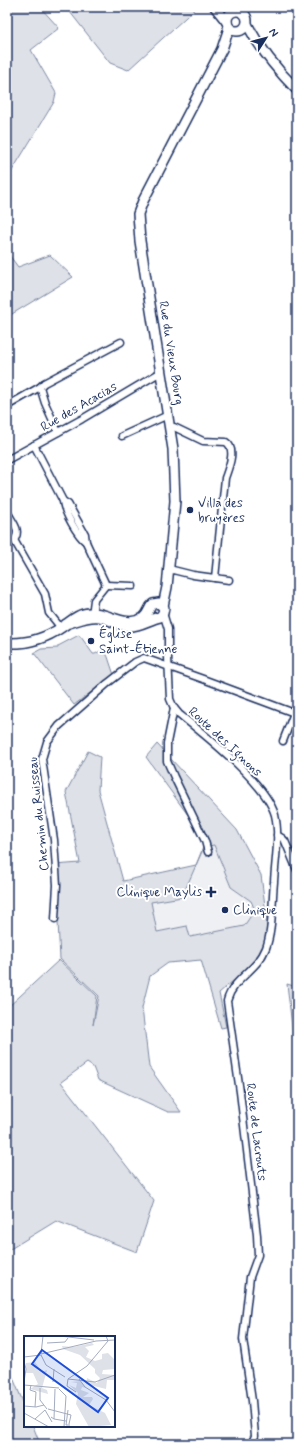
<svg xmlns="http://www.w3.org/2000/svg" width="304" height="1451" font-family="Mynerve,sans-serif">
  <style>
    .built { fill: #eff0f4 }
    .green { fill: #dee1e7; stroke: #7c88a2; fill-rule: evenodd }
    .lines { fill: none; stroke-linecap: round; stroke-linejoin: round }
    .street-casing { stroke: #1b2f5e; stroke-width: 9 }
    .secondary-casing { stroke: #1b2f5e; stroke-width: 12 }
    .street { stroke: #fff; stroke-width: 6 }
    .secondary { stroke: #fff; stroke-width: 9 }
    .poi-dot { fill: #1b2f5e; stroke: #fff; stroke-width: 1.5 }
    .labels { text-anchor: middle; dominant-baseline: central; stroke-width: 4; stroke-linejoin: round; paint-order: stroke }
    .street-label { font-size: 13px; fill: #1b2f5e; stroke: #fff }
    .poi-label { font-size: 13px; fill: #1b2f5e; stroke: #fff; text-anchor: start }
    .inset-road { fill: none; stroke: #a4acbf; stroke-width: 1 }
    .view { fill: #1d4ed8; fill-opacity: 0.15; stroke: #1d4ed8; stroke-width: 2 }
    .inset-edge { fill: none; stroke: #1b2f5e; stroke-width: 2 }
  </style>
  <rect width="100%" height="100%" fill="#fff"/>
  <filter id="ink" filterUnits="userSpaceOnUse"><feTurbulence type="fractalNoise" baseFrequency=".025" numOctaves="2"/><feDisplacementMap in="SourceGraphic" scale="8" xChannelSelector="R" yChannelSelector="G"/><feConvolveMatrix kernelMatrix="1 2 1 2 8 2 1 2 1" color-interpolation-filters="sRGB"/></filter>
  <g filter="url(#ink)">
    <polygon class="built" points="214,845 231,887 251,901 254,908 244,926 189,937 187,926 156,932 151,902 182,897 204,847"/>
    <g class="green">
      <polygon points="7,7 40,7 59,28 31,50 56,93 54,102 7,179"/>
      <polygon points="66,7 197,7 128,70 110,63"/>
      <polygon points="7,252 18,267 50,255 73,277 7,317"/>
      <polygon points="79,635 80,637 81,637 93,654 95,654 104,649 108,657 114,675 74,705 34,653 41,649 58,648 58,646"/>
      <path d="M157,744L237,830L261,875L267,921L266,943L255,962L219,993L226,1027L221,1028L201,960L168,963L150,976L142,1008L149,1067L181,1112H168L98,1080L93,1067L87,1063L61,1082L154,1201L137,1252L56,1221L7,1251V1008L59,960L97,996L93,1025L99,996L60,959L55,865L80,863L66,792L88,751L100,757L98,790L123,881L196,865L206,840L146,757ZM214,845L231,887L251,901L254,908L250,917L244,926L190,937L187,926L157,932L151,902L182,897L204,847Z"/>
      <polygon points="287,984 297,987 297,1069"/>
      <polygon points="7,1363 25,1407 25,1426 33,1426 40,1444 7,1444"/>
    </g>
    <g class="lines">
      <defs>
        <g id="street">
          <polyline points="7,406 40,387"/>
          <path d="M170,427H174L203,441L226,442C237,449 228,469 225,478L215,578"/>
          <polyline points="58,432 45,403 40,387 44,383 121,342"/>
          <polyline points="122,436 168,415"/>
          <path d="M34,445L63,501C64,512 77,535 86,542"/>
          <polyline points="7,460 82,419 161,372"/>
          <polyline points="63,501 68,504 85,534 86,542 106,585 94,600 92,615"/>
          <path d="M7,513L9,515C14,524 21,531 14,540"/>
          <polyline points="14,540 45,594 49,613 61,628"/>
          <polyline points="169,569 193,575 229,580"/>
          <polyline points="106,585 133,586"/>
          <path d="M163,613L168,629V657L170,699L174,708L179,714C206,736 266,783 275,815C280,836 275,861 274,882C272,902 273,930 266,948C257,971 233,978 227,1001L240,1092L257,1235L258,1255L250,1277L243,1339L252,1401L255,1436L251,1444"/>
          <polyline points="174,708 167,743 167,761 174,777 205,841 208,852"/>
          <polyline points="283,741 294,713"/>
          <polyline points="277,835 282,838 285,841 297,870"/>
          <polyline points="55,919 57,885 54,840 42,759 47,742 59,726 108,683 135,662 144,658 203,679 297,714"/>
        </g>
        <g id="secondary">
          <polyline points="215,7 227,22"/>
          <circle cx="237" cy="21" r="10"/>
          <path d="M247,24C260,49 277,70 297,90"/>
          <polyline points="163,606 167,587 175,501 173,449 140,241 138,214 143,201 222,49 229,28"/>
          <path d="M7,643C28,644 45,639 62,627C69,623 75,616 83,614C104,608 124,630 143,618C149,614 148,608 153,604L159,603L164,608L163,613L160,617C150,619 141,626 130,626C119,627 110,619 100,617C88,615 77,621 66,624"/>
        </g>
      </defs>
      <use href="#street" class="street-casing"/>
      <use href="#secondary" class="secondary-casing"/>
      <use href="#street" class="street"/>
      <use href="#secondary" class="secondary"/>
    </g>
  </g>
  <g class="poi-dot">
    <circle cx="190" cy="510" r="4"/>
    <circle cx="91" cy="641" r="4"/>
    <path d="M209 886h4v4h4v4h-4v4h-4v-4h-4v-4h4z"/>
    <circle cx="225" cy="910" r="4"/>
  </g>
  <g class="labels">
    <g class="street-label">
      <text transform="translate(171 353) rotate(81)">Rue du Vieux Bourg</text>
      <text transform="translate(79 407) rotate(-30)">Rue des Acacias</text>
      <text transform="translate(225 742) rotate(43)">Route des Ignons</text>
      <text transform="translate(39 814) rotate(-96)">Chemin du Ruisseau</text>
      <text transform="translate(256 1132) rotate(83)">Route de Lacrouts</text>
    </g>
    <g class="poi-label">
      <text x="198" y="503">Villa des<tspan x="198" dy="15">bruyères</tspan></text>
      <text x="99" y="634">Église<tspan x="99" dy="15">Saint-Étienne</tspan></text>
      <text x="202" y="892" text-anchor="end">Clinique Maylis</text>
      <text x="233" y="910">Clinique</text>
    </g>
  </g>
  <g transform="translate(24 1336)">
    <rect width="91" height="91" fill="#fff"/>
    <path d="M68,7L70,9L61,11L65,15L62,21L71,25L78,23V18L84,17L91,24V33L79,34L78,38L91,39V44H83L82,53L62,48L63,42L73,47L76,42L71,37V33L56,19L39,13L38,10L49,11ZM11,26L18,36L23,34L18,52L23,54L24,58L6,53L14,48L9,37H2V27ZM56,45L62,52L58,51L57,54L65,57L59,61H68L69,63L65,69L81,77L87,89L65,91L52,68L54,57L45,49L52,52L53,47L47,46Z" fill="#dee1e7"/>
    <path class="inset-road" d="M36,0L70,4M23,7L41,6L44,2M17,18L19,0M17,18L72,5L91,4M17,19L22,29L41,41M0,21L17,19M0,25L2,33L0,46M44,43L63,30L84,5L82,0M44,43L71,46L91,39M44,43L43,50L52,56M55,43L61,51L82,64L91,76M29,46L30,33M0,49L35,52M7,49L6,54L12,56L11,71M16,52V64L23,73M35,53L42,60L40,91M0,70L12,71L20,69M24,73L47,79L45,88M21,74L28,86M44,74L42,89H46M0,77L25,91M27,81L30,83L31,53M11,83L21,74M30,83L42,85"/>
    <path class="view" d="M18,14L84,62L74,76L8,28Z"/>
    <rect width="91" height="91" class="inset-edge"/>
  </g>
  <rect width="304" height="1451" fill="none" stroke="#fff" stroke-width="24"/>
  <rect x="12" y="12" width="280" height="1427" fill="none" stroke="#1b2f5e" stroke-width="1.5" filter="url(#ink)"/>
  <g transform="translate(266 38) rotate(54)" stroke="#ffffff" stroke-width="3" paint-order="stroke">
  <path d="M0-3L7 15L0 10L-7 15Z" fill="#1b2f5e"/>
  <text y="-6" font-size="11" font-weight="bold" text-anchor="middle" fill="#1b2f5e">N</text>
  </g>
</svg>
